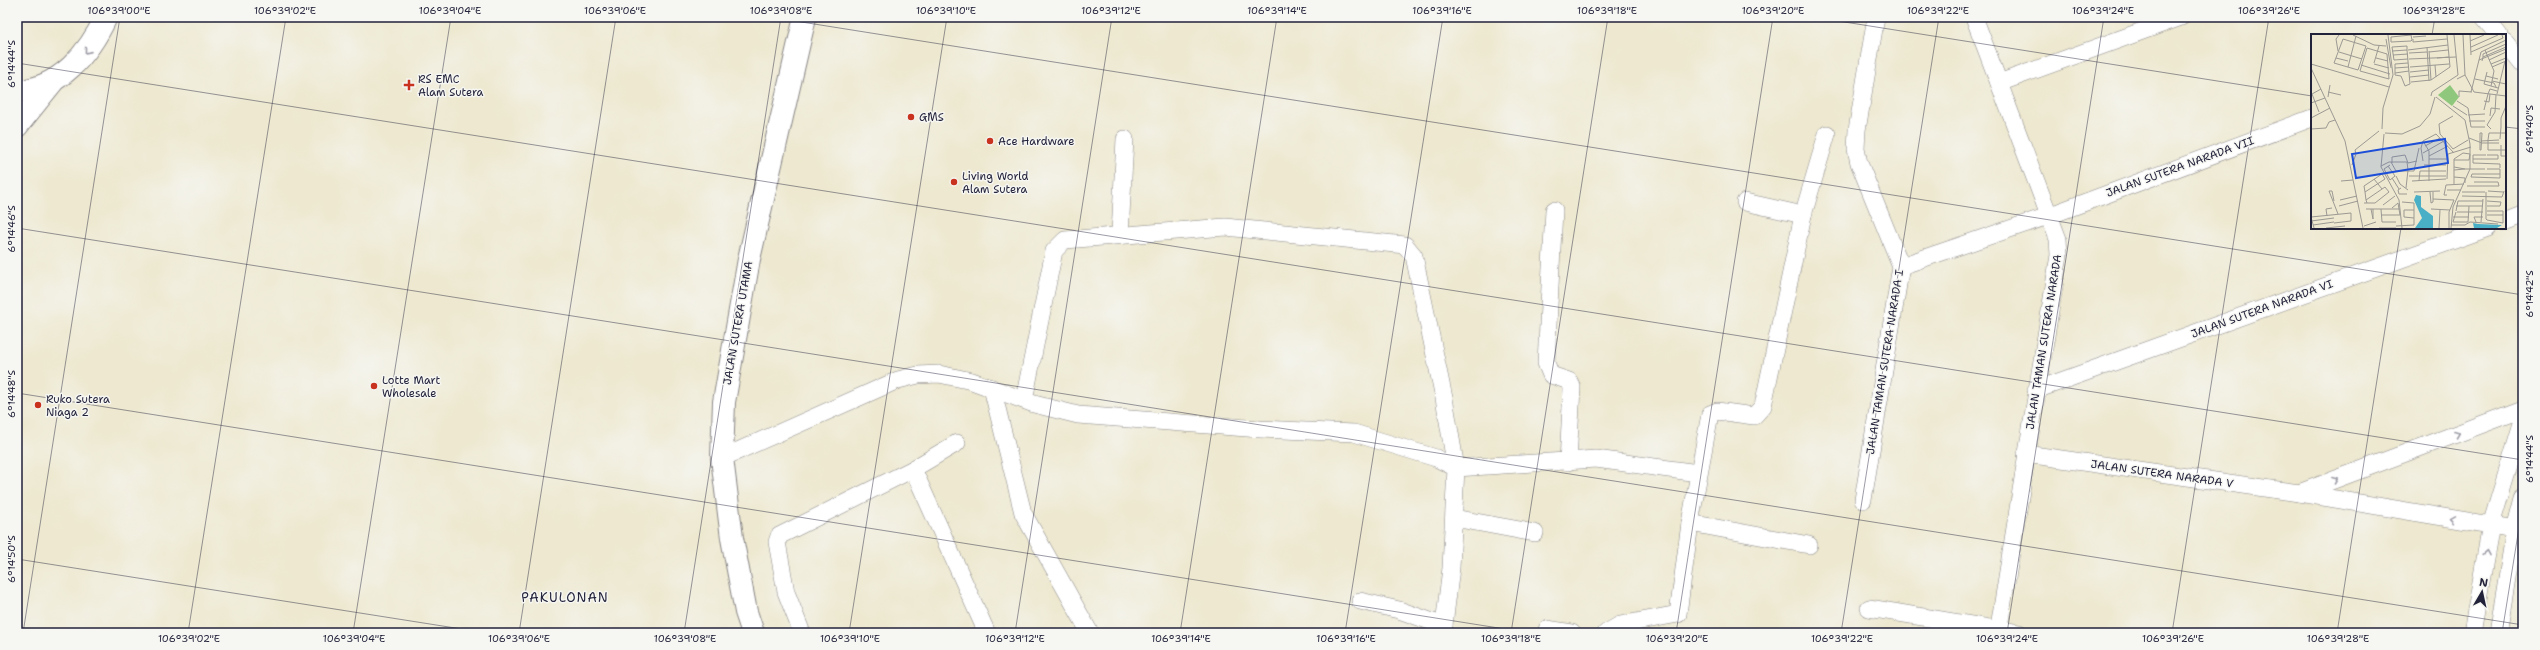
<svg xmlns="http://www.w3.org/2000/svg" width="2540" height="650" font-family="'Shantell Sans',sans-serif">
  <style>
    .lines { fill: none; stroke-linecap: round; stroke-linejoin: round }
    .street-casing { stroke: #888585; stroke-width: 18 }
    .secondary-casing { stroke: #888585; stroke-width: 24 }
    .primary-casing { stroke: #888585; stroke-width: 24 }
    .street { stroke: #fff; stroke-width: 17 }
    .secondary { stroke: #fff; stroke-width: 22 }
    .primary { stroke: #fff; stroke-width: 22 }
    .oneway { stroke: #9c9ca7 }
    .ticks { fill: none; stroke: #22223b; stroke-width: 1; stroke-opacity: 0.45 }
    .poi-dot { fill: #c8321e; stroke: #f6f6f2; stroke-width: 1.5 }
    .labels { text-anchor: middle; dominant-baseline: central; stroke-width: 3; stroke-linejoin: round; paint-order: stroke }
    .poi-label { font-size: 11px; fill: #22223b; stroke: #f6f6f2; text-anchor: start }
    .street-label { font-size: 11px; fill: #22223b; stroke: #f6f6f2 }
    .quarter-label { font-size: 13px; letter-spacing: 1px; fill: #22223b; stroke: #f6f6f2 }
    .inset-road { fill: none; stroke: #9c9994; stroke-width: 1 }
    .view { fill: #1d4ed8; fill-opacity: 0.15; stroke: #1d4ed8; stroke-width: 2 }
    .inset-edge { fill: none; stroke: #22223b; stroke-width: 2 }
    .neatline { fill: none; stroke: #22223b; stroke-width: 1.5 }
    .ticks-label { font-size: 10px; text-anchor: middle; fill: #22223b }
  </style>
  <rect width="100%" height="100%" fill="#f6f6f2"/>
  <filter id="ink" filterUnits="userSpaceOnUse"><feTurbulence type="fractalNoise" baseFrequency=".025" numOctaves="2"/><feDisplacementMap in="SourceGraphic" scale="8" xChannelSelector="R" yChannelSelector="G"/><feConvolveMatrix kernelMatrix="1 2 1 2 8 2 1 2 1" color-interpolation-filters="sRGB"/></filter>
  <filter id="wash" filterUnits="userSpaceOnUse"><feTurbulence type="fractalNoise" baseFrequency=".012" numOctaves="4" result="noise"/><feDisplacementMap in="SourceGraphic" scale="16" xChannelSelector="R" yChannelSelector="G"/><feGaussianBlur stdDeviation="0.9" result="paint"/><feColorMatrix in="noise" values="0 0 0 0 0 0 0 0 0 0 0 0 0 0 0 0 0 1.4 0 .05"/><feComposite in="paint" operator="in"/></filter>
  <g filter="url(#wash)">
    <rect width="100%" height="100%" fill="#ede8cf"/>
  </g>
  <g filter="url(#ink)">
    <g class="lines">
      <defs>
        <g id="street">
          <polyline points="1974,17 2058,239 2059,255 1998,633"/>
          <polyline points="2484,17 2499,35"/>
          <polyline points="2505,43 2523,65"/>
          <polyline points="1999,83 2181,17"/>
          <polyline points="1745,202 1803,215"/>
          <polyline points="1554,210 1546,363 1551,375 1569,381 1572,387 1568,462"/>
          <polyline points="2505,222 2523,215"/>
          <polyline points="1120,234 1125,139"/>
          <polyline points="1901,266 2048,216 2312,118"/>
          <polyline points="992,388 1023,513 1090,633"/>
          <polyline points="2036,390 2488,228"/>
          <polyline points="1024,400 1054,251 1065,240 1225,227 1405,245 1414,256 1444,398 1456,468 1596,459 1698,473"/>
          <polyline points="2026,454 2299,493 2515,529"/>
          <polyline points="722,458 898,380 918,375 939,374 972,381 1034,404 1078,415 1260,429 1354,433 1436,458 1456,468 1451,568 1443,633"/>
          <polyline points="913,469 987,633"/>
          <polyline points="2299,493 2523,409"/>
          <polyline points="1863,500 1901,266 1859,163 1856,149 1857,130 1876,17"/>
          <polyline points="1454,518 1535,533"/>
          <polyline points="1690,523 1809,545"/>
          <polyline points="1360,601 1399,610 1444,626"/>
          <polyline points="1869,608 2019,633"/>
          <polyline points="1547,629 1572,633"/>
          <polyline points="802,633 786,592 777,542 779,536 913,469 957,443"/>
          <polyline points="1606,633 1620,625 1678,614 1690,523 1710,414 1717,411 1754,416 1763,406 1803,215 1827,134"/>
          <polyline points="2472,633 2491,525 2523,420"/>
          <polyline points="2498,633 2515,529 2523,498"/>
        </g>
        <polyline id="secondary" points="753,633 746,612 732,538 722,458 724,402 749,259 805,17"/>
        <g id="primary">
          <path d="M17,91C60,89 89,53 106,17"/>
          <polyline points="17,126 54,80"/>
        </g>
      </defs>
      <use href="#street" class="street-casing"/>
      <use href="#secondary" class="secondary-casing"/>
      <use href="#primary" class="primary-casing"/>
      <use href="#street" class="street"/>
      <use href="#secondary" class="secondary"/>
      <use href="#primary" class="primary"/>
    </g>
    <defs><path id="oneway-chevron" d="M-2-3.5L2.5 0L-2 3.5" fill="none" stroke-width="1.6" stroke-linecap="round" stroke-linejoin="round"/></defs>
    <g class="oneway">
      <use href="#oneway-chevron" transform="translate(87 51) rotate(129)"/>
      <use href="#oneway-chevron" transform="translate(2457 434) rotate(-21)"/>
      <use href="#oneway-chevron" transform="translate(2335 480) rotate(-21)"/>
      <use href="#oneway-chevron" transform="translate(2453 519) rotate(-171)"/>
      <use href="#oneway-chevron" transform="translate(2486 553) rotate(-80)"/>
    </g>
  </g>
  <path class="ticks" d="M770,17L2523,295M1813,17L2312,96M2432,35L2435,17M17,63L2523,460M2505,127L2523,129M17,228L2523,625M17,393L1530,633M17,559L487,633M23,633L120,17M188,633L286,17M353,633L451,17M519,633L616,17M684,633L781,17M849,633L947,17M1015,633L1112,17M1180,633L1277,17M1345,633L1443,17M1511,633L1608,17M1676,633L1773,17M1841,633L1939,17M2007,633L2104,17M2172,633L2269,17M2337,633L2401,228M2502,633L2523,503"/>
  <g class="poi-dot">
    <path d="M407 79h4v4h4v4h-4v4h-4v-4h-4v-4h4z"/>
    <circle cx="911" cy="117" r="4"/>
    <circle cx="990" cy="141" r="4"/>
    <circle cx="954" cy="182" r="4"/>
    <circle cx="374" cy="386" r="4"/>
    <circle cx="38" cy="405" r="4"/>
  </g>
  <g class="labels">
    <g class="poi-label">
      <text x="418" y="79">RS EMC<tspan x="418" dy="13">Alam Sutera</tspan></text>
      <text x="919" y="117">GMS</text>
      <text x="998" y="141">Ace Hardware</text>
      <text x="962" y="176">Living World<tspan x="962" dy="13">Alam Sutera</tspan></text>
      <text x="382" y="380">Lotte Mart<tspan x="382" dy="13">Wholesale</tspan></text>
      <text x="46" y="399">Ruko Sutera<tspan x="46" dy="13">Niaga 2</tspan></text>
    </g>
    <g class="street-label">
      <text transform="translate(2180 167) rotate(-20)">JALAN SUTERA NARADA VII</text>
      <text transform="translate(2262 309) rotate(-20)">JALAN SUTERA NARADA VI</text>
      <text transform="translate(738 323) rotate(-80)">JALAN SUTERA UTAMA</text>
      <text transform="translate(2044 342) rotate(-81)">JALAN TAMAN SUTERA NARADA</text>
      <text transform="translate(1885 362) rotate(-81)">JALAN TAMAN SUTERA NARADA I</text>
      <text transform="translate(2162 474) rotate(8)">JALAN SUTERA NARADA V</text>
    </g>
    <g class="quarter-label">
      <text x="565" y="597">PAKULONAN</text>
    </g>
  </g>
  <g transform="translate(2311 34)">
    <rect width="195" height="195" fill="#ede8cf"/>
    <path d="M139,51L148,63L141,72L127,61Z" fill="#8fc87c"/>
    <path d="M105,161L110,162V173L122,182V194H104L111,184L103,166ZM162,189L167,190L191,191L186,194H163Z" fill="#48afc7"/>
    <path class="inset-road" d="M42,1L63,11L75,12M100,1L101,6L100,7L80,8V3L100,1M159,1L160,21M102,3L115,2M32,5L55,12L47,36L23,29ZM75,5L80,34M102,5V8L136,5M159,7L173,1M116,13L118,47M160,13L187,1M56,14L76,20L78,45L49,37ZM97,16L137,11M174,16L183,37L180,52M27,17L25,5L28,1M81,17L96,16M118,17L120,46M28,18L51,25M118,18L137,16M160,18L192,4L191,1M98,19L116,18M82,21L97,20M172,23V20L195,10M25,24L37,27M65,24L77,27M126,24L138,23M97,25L83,26L81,13L96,12V16L99,50M98,25L145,23M168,26L195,15M178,26L195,18M171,27L172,23L195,13M63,29L68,12M97,29L84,30V41L90,42L94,52L99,50M0,30L78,53M63,30L78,34M180,30L195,24M50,31L79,40M124,31L125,43M37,33L45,2M99,33L138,30M181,33L195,27M0,34L34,107L52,194M84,34L98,33M99,38L118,36M176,38L173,50L187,54M84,39L98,37M154,41L163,58L195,62M175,42L187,45M99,43L118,41M146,45L154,41L152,1M164,45L183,49L185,53M181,47L195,50M100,48L120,46L139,33L136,1M17,58L30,61M160,58L170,18L195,6M177,60L179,55L186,57M186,60L194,27M120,62L121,58L147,41L143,1M17,63L19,51M125,63L154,86L159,110V135L142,173L140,194M148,63V57L161,58M146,67L157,74L160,93H174M173,67L178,68L179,60M0,69L14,64M142,72L156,81M173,76L177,60M8,78L1,60L10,55M157,81L174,80M142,82L128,90L129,100L142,115L157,106M179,82L180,74L189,75M0,84L19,74M158,87H174M190,93V84L195,72M0,95L15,94L18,88L24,86M71,95L72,74L82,41L77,1M180,95L176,91L184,78L185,61M74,99L91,100L109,92L119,80L124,63M169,99H171L170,116H169ZM195,99H178L177,106V116H195M73,100L70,133L88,166L91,194M158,104L171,109H188M189,105L190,93M112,107L118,117V147M112,107L125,100L143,119M112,107L110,114L112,127M170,107L188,106M190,111V122H195M114,112L129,104M44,116L68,97M112,119L133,107M175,121H162V129L189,130V134M118,122L137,112M118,125H136M162,125H187V121H176M80,128L85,137H103L108,114M81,129V123L94,121L97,129L106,127M41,131L45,120L44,116M113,131H135M70,132L78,128H96L97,136M77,132L84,142L79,146L73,135L79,131M143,133L154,135L143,136M154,135H174M176,135H189M189,140H161L160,143L189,144V135M85,142L89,150L97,156M98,142H135M143,143L154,144V149M81,144L88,155M63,145L71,155M136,145L137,120L160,113M30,147L42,146M101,147L135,145M108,147L109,137H135M143,150V125L152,119L159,120L158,126H143M156,152H188L187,148H163M90,154L87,156L88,160H96M95,154L97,136M136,156H150M177,157L192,158M54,158L74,145L71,140L53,152L54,158L55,166L56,169M103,158L129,157M119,158L120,169L122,168V158M151,158H174M175,158V185L176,186L192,189V177H176M136,161H133L135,151L153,150M151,162L191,163L193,157M122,165L143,166L138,178V194M29,166L46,162M23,167L21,157H18L27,180M176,167L190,168L189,172H176M53,169H64L78,158L74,153L55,166M72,171L84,162M28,172L47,167M145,172H172M55,175H89M60,175L62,185V175M70,175L71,188H85M120,175L139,176M103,176H93V183L103,184M145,177L147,167H172M145,178L142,188H157L158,172M146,178H172M70,181H89L87,169L81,174M176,181H192M16,182L15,175L21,174M142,183H158M0,187L23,184M165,188L163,183H172M170,188L172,165M2,191L23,188M140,191H154L159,188L187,190M53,192L65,188M85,192L103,191V169L91,168M3,194L0,183L40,179V187L23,189M15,194L34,192M68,194H85M128,194L129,176"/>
    <path class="view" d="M134,105L137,129L45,144L41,120Z"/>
    <rect width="195" height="195" class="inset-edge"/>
  </g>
  <rect width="2540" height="650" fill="none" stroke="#f6f6f2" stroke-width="44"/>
  <g transform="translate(2482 592) rotate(9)" stroke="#f6f6f2" stroke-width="3" paint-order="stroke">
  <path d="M0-3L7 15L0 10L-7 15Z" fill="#22223b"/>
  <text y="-6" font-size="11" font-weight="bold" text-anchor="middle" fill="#22223b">N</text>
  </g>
  <rect x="22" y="22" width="2496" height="606" class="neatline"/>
  <g class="ticks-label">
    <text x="119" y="14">106°39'00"E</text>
    <text x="285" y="14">106°39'02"E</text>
    <text x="450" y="14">106°39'04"E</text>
    <text x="615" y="14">106°39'06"E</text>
    <text x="781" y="14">106°39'08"E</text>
    <text x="946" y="14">106°39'10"E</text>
    <text x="1111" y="14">106°39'12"E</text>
    <text x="1277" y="14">106°39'14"E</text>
    <text x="1442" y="14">106°39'16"E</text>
    <text x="1607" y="14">106°39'18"E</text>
    <text x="1773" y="14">106°39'20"E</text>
    <text x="1938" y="14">106°39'22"E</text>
    <text x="2103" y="14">106°39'24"E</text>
    <text x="2269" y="14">106°39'26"E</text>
    <text x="2434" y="14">106°39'28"E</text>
    <text transform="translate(11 64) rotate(-90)" y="4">6°14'44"S</text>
    <text transform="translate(2529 129) rotate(-90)" y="4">6°14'40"S</text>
    <text transform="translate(11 229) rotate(-90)" y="4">6°14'46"S</text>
    <text transform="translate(2529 294) rotate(-90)" y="4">6°14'42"S</text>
    <text transform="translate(11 394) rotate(-90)" y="4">6°14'48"S</text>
    <text transform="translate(2529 459) rotate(-90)" y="4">6°14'44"S</text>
    <text transform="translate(11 559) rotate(-90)" y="4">6°14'50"S</text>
    <text x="189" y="642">106°39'02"E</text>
    <text x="354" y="642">106°39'04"E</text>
    <text x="519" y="642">106°39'06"E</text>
    <text x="685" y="642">106°39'08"E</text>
    <text x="850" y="642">106°39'10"E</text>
    <text x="1015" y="642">106°39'12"E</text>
    <text x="1181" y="642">106°39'14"E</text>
    <text x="1346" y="642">106°39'16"E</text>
    <text x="1511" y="642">106°39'18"E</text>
    <text x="1677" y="642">106°39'20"E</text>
    <text x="1842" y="642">106°39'22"E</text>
    <text x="2007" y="642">106°39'24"E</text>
    <text x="2173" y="642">106°39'26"E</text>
    <text x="2338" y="642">106°39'28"E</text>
  </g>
</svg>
